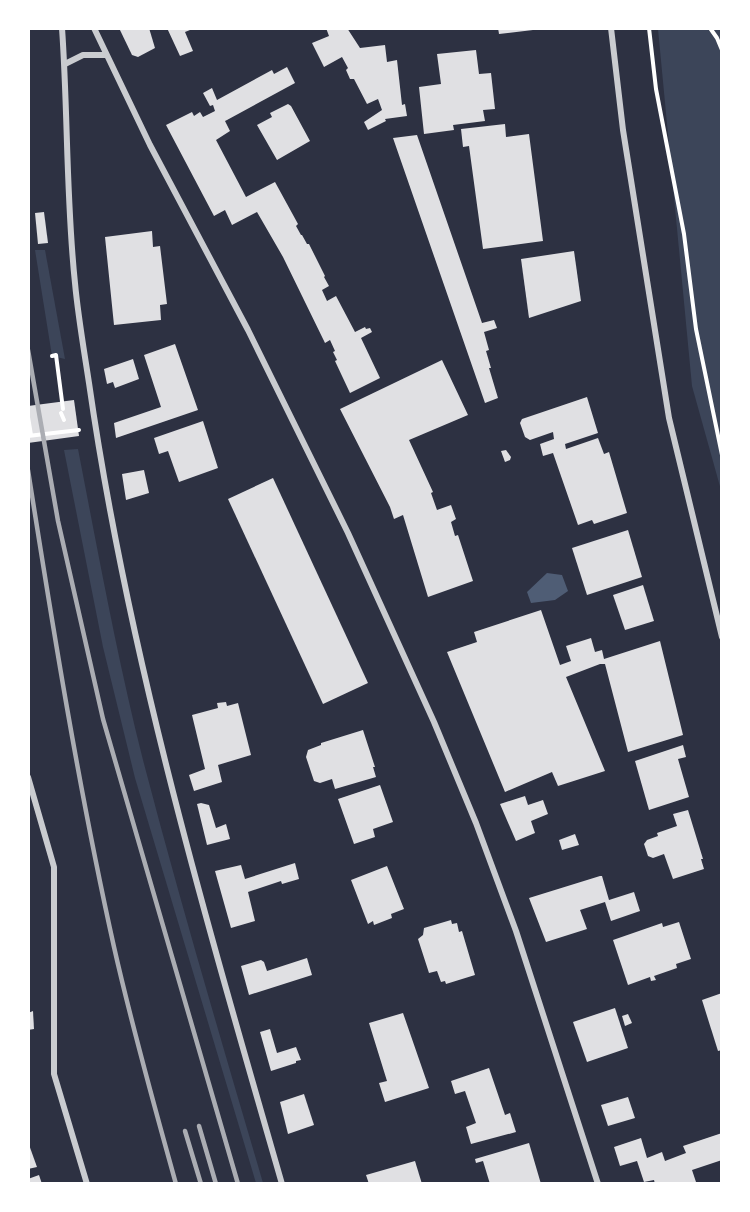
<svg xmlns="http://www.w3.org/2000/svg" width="750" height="1212" font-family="Mulish,sans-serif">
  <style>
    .green { fill: #3c4559 }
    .water { fill: #4f5d75 }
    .building { fill: #e0e0e3 }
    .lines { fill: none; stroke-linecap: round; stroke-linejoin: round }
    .path { stroke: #fff; stroke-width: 4 }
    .minor { stroke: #caccd0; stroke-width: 6 }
    .rail { stroke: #abadb3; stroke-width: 4.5 }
  </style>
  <rect width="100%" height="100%" fill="#2d3142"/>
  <g class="green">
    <polygon points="658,29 721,29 721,490 692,386"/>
    <polygon points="35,250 45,250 65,359 52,356"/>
    <path d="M78,449C98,552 117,657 143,760C180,902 222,1043 263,1183H256L135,778L103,647L64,450Z"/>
  </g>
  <polygon class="water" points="547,573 562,575 568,591 555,600 531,603 527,592"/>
  <g class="building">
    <polygon points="119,28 149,28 155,48 138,57 132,55"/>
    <polygon points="167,28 195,28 185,32 193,51 180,56"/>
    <polygon points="326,28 347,28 360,48 385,45 387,62 397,60 402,105 405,104 407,116 385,119 386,121 368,130 364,122 382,110 378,99 367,104 354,79 350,79 346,70 348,68 342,57 324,67 312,43 329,36"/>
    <polygon points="498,28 532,28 533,30 499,34"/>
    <polygon points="476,50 479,74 491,73 495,109 483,110 485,121 453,125 454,130 424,134 419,87 441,84 437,54"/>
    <polygon points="287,67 295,83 227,120 225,121 230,131 216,140 246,197 275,182 298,224 296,226 301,235 302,235 307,244 309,244 325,276 324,277 329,286 322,290 327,301 336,296 355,332 365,327 366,329 370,328 372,332 361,338 380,378 350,393 335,361 337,360 333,352 335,351 330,340 325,343 283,257 257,212 232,225 225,210 214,216 166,125 192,112 194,116 200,112 203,117 215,111 213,105 210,106 203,93 212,88 217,100 272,70 274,74"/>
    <polygon points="288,104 291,106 310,141 277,160 257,125 272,117 270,113"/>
    <polygon points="505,124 506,137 529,134 543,241 483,249 469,146 463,147 461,129"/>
    <polygon points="417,135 482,323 494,320 497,328 484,332 489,350 486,351 491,368 489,368 498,398 485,403 393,138"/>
    <polygon points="44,212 48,243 38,244 35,213"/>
    <polygon points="152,231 153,247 160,246 167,304 160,305 161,320 114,325 105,237"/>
    <polygon points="574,251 581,301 529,318 521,259"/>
    <polygon points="175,344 198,410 116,438 114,423 161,407 144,355"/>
    <polygon points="133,359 139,379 115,388 113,382 107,384 104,369"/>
    <polygon points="442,360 468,415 409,440 433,492 431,493 437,510 451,505 456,519 451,522 455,536 458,535 473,581 428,597 403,515 394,519 390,507 340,409"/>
    <polygon points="587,397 598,433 565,444 566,449 598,438 604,454 609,452 627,513 594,524 592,520 578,525 553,453 543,456 540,444 554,439 553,432 530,440 525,437 520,423 522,419"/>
    <polygon points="74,400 79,436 28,443 28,406"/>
    <polygon points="203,421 218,468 179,482 168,451 159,454 154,438"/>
    <polygon points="506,450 511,457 510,460 505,462 501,451"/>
    <polygon points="144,470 149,493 126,500 122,474"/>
    <polygon points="273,478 368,683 323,704 228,499"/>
    <polygon points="628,530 642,577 587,595 572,548"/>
    <polygon points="643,585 654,621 625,630 613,595"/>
    <polygon points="541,610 560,665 571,661 566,646 591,638 595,652 602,650 604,659 660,641 683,735 628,752 605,664 600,664 566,677 605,771 558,786 552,772 505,792 447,652 477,642 474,632"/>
    <polygon points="226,702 227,706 238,703 251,755 218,765 222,782 194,791 189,775 205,769 192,715 218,708 217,703"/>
    <polygon points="363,730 375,767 373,767 376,777 335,789 332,779 320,783 314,781 306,757 308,750 321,745 321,743"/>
    <polygon points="683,745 686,757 678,759 689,797 649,810 635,761"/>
    <polygon points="380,785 393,822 373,829 375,837 354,844 338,799"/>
    <polygon points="525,796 528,805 543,800 548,814 531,821 535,833 516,841 500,804"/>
    <polygon points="201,803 209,805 216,828 226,824 230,839 207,845 197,804"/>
    <polygon points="688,810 703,859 701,859 704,869 673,879 664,854 653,858 648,856 644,844 647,840 658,836 657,833 677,826 673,814"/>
    <polygon points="575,834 579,845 562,850 559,840"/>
    <polygon points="295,863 299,879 282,884 281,881 248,892 255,921 231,928 215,871 241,865 245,879"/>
    <polygon points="387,866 404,909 391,914 392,918 374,925 373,921 368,924 351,880"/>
    <polygon points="600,876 602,876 609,900 634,892 640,911 611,921 605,902 580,910 587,929 546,942 529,898"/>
    <polygon points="451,920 452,924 457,923 459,932 462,931 475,975 446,984 445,981 441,982 437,971 429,973 418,939 423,935 424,928"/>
    <polygon points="679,922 691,959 676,964 677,968 654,976 656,980 651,981 650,977 628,985 613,940 662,923 663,927"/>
    <polygon points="307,958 312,975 249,995 241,966 261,960 264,962 267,971"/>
    <polygon points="722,993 722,1050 718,1051 702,1000"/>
    <polygon points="615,1008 628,1048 587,1062 573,1022"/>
    <polygon points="33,1011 34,1029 28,1030 28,1013"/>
    <polygon points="403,1013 429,1088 385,1102 379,1083 387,1081 369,1023"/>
    <polygon points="628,1014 632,1023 625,1026 622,1016"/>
    <polygon points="270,1029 277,1053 296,1047 301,1060 296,1061 296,1063 271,1071 260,1032"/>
    <polygon points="489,1068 505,1115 510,1113 516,1132 471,1144 466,1127 476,1123 465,1091 455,1094 451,1081"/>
    <polygon points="304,1094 314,1125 288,1134 280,1102"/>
    <polygon points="628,1097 635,1118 608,1126 601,1105"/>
    <polygon points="722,1133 722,1160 692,1170 696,1182 689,1184 655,1184 654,1180 644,1182 637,1161 620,1166 614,1147 641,1138 647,1158 662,1152 665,1161 686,1153 683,1146"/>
    <polygon points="28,1142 37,1167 28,1169"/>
    <polygon points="529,1143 541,1184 490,1184 483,1161 476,1163 475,1159"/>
    <polygon points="415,1161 422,1184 369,1184 366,1175"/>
    <polygon points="39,1175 42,1184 28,1184 28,1179"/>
  </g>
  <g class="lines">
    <g class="path">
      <polyline points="649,28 656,89 684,234 696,329 722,455"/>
      <polyline points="710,28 717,38 722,50"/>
      <polyline points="52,356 56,355 63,409"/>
      <polyline points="61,413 64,420"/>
      <polyline points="28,417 31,435"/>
      <polyline points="28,436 79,430"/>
    </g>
    <g class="minor">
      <path d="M62,28C68,113 66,199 75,283C78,316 84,350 89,383C128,655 206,920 282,1184"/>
      <polyline points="94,28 150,145 248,330 348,533 434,722 476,823 516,931 598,1184"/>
      <polyline points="611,28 623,130 669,418 722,637"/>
      <polyline points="65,64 83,55 106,55"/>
      <polyline points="28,777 54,867 54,1074 87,1184"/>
    </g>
    <g class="rail">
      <polyline points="28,350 58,521 103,719 238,1184"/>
      <path d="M28,470C53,629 79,790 114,947C132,1027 154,1105 176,1184"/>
      <polyline points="199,1126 216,1184"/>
      <polyline points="185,1131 201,1184"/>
    </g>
  </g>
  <rect width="750" height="1212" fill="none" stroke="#ffffff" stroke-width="60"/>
</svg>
